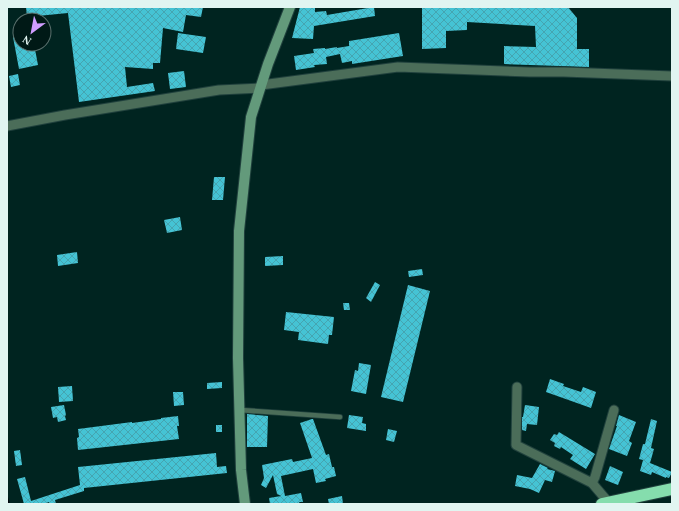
<svg xmlns="http://www.w3.org/2000/svg" width="679" height="511" font-family="'Times New Roman',serif">
  <style>
    .lines { fill: none; stroke-linecap: round; stroke-linejoin: round }
    .stream { stroke: #01080e; stroke-width: 2 }
    .building { fill: url(#building-cross-hatch) }
    .lane-casing { stroke: #20413d; stroke-width: 6 }
    .street-casing { stroke: #20413d; stroke-width: 11 }
    .secondary-casing { stroke: #20413d; stroke-width: 12 }
    .highway-casing { stroke: #20413d; stroke-width: 14 }
    .lane { stroke: #4b6d59; stroke-width: 4.5 }
    .street { stroke: #4b6d59; stroke-width: 9 }
    .secondary { stroke: #639a7b; stroke-width: 10 }
    .highway { stroke: #85ddad; stroke-width: 12 }
  </style>
  <defs>
    <pattern id="building-cross-hatch" width="8" height="8" patternUnits="userSpaceOnUse"><rect width="8" height="8" fill="#45c3d4"/><path d="M0 0l8 8M0 8l8-8" fill="none" stroke="#45a5b1"/></pattern>
  </defs>
  <rect width="100%" height="100%" fill="#002420"/>
  <g class="lines">
    <polyline class="stream" points="7,497 9,504"/>
  </g>
  <g class="building">
    <polygon points="26,7 203,7 201,17 186,15 183,32 163,28 160,63 153,63 153,69 125,67 127,87 153,83 155,91 79,102 68,13 27,17"/>
    <polygon points="300,7 315,7 315,12 326,11 327,15 374,7 375,16 314,26 313,39 292,38"/>
    <polygon points="422,7 568,7 577,18 577,49 589,49 589,67 504,64 504,46 536,47 535,26 467,22 467,30 446,31 446,48 422,49"/>
    <polygon points="178,33 206,37 203,53 176,49"/>
    <polygon points="399,33 403,56 352,64 352,61 342,63 340,54 326,57 327,64 314,65 315,67 296,70 294,56 314,53 313,49 325,48 325,49 337,47 337,48 349,46 349,41"/>
    <polygon points="20,35 20,44 34,44 38,65 19,69 13,37"/>
    <polygon points="184,71 186,87 170,89 168,73"/>
    <polygon points="18,74 20,85 11,87 9,76"/>
    <polygon points="214,177 225,177 223,200 212,200"/>
    <polygon points="180,217 182,230 167,233 164,220"/>
    <polygon points="77,252 78,263 58,266 57,255"/>
    <polygon points="283,256 283,265 265,266 265,257"/>
    <polygon points="422,269 423,275 409,277 408,271"/>
    <polygon points="375,282 380,285 371,302 366,298"/>
    <polygon points="408,285 430,291 403,402 381,397"/>
    <polygon points="343,303 349,303 350,310 344,310"/>
    <polygon points="286,312 334,317 332,335 329,335 328,344 298,340 299,332 284,330"/>
    <polygon points="359,363 371,365 366,394 351,391 355,370 358,371"/>
    <polygon points="550,379 564,384 563,386 581,392 583,387 596,392 591,408 546,392"/>
    <polygon points="222,382 222,388 207,389 207,383"/>
    <polygon points="72,386 73,401 59,402 58,387"/>
    <polygon points="173,392 183,392 184,405 174,406"/>
    <polygon points="64,405 66,415 65,416 66,420 58,422 57,417 53,418 51,407"/>
    <polygon points="525,405 539,407 537,425 527,424 526,431 522,430 522,417 523,417"/>
    <polygon points="247,414 268,416 267,447 247,447"/>
    <polygon points="349,415 363,417 362,423 366,424 366,431 347,428"/>
    <polygon points="619,415 636,422 629,441 632,443 627,456 609,449 617,426 616,426"/>
    <polygon points="178,416 179,426 177,426 179,439 78,450 77,438 79,437 78,429 132,422 132,423 161,419 161,418"/>
    <polygon points="312,419 313,419 326,455 329,454 332,467 334,467 336,476 325,479 326,481 316,483 313,469 281,476 285,496 301,493 303,502 299,502 300,504 270,504 269,498 281,496 277,494 273,475 266,488 261,485 264,478 262,465 292,459 293,462 312,458 300,423"/>
    <polygon points="651,419 657,421 651,448 654,449 650,463 672,472 669,478 666,477 666,478 652,472 651,475 640,471 643,460 639,459 643,444 645,444"/>
    <rect x="216" y="425" width="6" height="7"/>
    <polygon points="388,429 397,431 394,442 386,440"/>
    <polygon points="559,432 595,454 586,469 570,459 573,455 561,447 560,449 554,446 555,443 550,440 554,434 557,435"/>
    <polygon points="20,450 22,465 16,466 14,451"/>
    <polygon points="216,453 217,467 226,466 227,473 84,488 84,491 55,500 56,504 49,504 49,502 44,504 24,504 17,479 25,477 31,501 80,485 78,467"/>
    <polygon points="540,464 548,468 547,469 555,471 552,482 545,480 539,493 530,489 515,486 517,475 532,478"/>
    <polygon points="610,466 623,472 618,485 605,480"/>
    <polygon points="342,496 343,504 329,504 328,499"/>
  </g>
  <g class="lines">
    <defs>
      <polyline id="lane" points="240,410 340,417"/>
      <g id="street">
        <polyline points="261,85 398,67 530,72 564,72 672,76"/>
        <polyline points="7,126 65,115 219,90 260,88"/>
        <polyline points="517,387 516,445 592,483 609,503"/>
        <polyline points="592,483 595,477 614,410"/>
      </g>
      <polyline id="secondary" points="245,504 241,470 238,358 239,231 251,117 268,64 290,7"/>
      <polyline id="highway" points="602,504 672,489"/>
    </defs>
    <use href="#lane" class="lane-casing"/>
    <use href="#street" class="street-casing"/>
    <use href="#secondary" class="secondary-casing"/>
    <use href="#highway" class="highway-casing"/>
    <use href="#lane" class="lane"/>
    <use href="#street" class="street"/>
    <use href="#secondary" class="secondary"/>
    <use href="#highway" class="highway"/>
  </g>
  <rect width="679" height="511" fill="none" stroke="#e1f5f1" stroke-width="16"/>
  <g transform="translate(32 32) rotate(212)"><circle r="19" fill="#001916" stroke="#5a716e"/>
  <path d="M0-3L7 15L0 10L-7 15Z" fill="#d09dff"/>
  <text y="-6" font-size="11" font-weight="bold" text-anchor="middle" fill="#e1f5f1">N</text>
  </g>
</svg>
